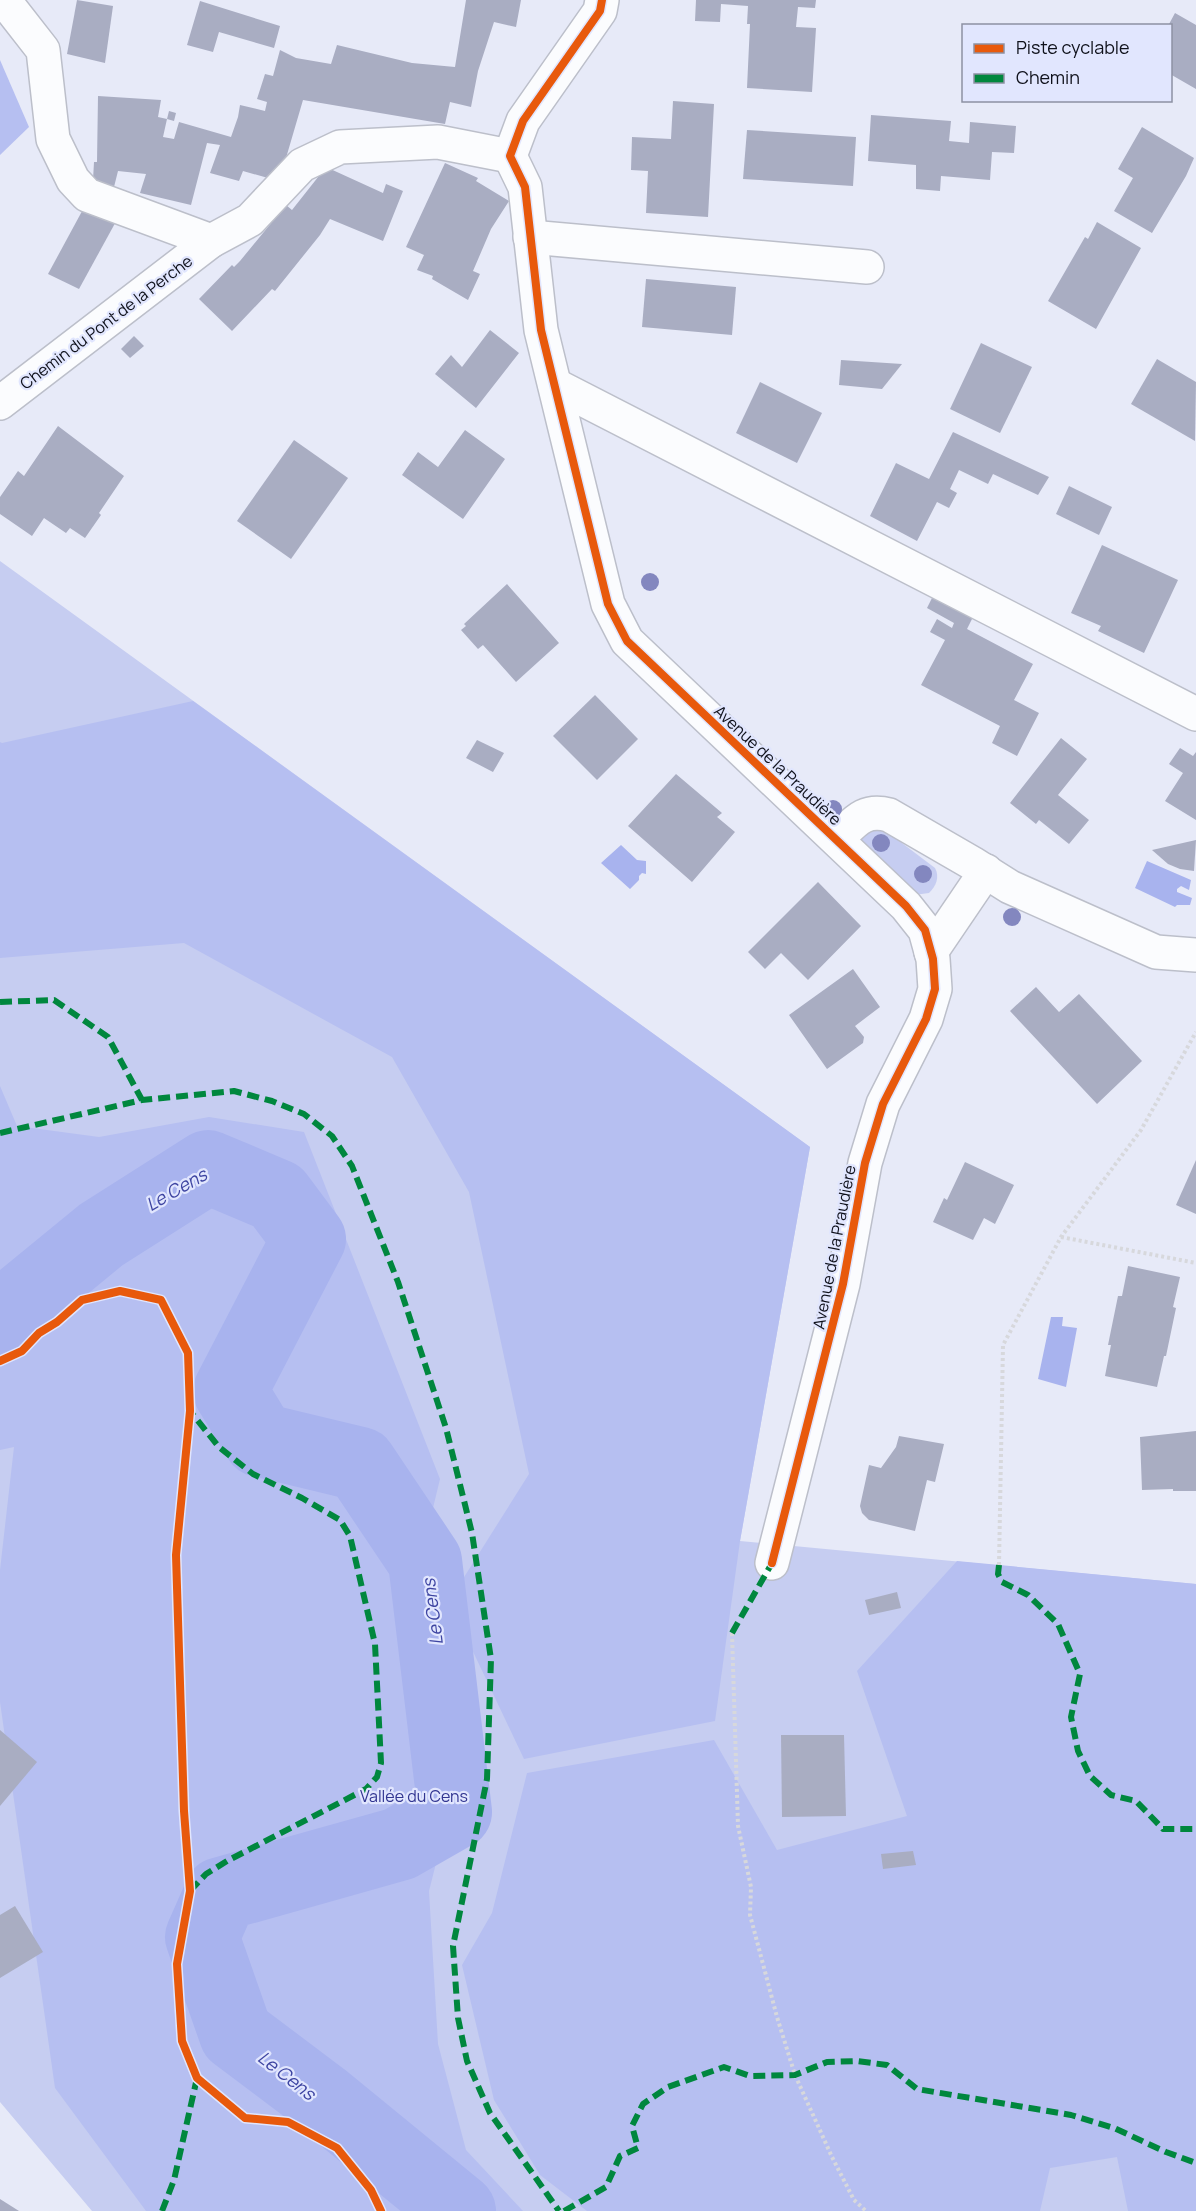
<svg xmlns="http://www.w3.org/2000/svg" width="1196" height="2211" font-family="Manrope,sans-serif">
  <style>
    .green { fill: #c6cdf1 }
    .forest { fill: #b6bff1 }
    .water { fill: #a8b3ee }
    .lines { fill: none; stroke-linecap: round; stroke-linejoin: round }
    .river { stroke: #a8b3ee; stroke-width: 74 }
    .building { fill: #a9adc2 }
    .minor-casing { stroke: #bcbfca; stroke-width: 36 }
    .path { stroke: #d7d8dc; stroke-width: 4; stroke-dasharray: 3 3; stroke-linecap: butt }
    .minor { stroke: #fbfcfe; stroke-width: 33 }
    .quiet { stroke: #00873e; stroke-width: 6; stroke-dasharray: 12 6; stroke-linecap: butt }
    .cycleway-casing { stroke: #e1e6fe; stroke-width: 11 }
    .cycleway { stroke: #e8590c; stroke-width: 8 }
    .tree { fill: #8387bf }
    .labels { text-anchor: middle; dominant-baseline: central; stroke-width: 4.5; stroke-linejoin: round; paint-order: stroke }
    .street-label { font-size: 16px; fill: #0f111b; stroke: #e1e6fe }
    .park-label { font-size: 16px; fill: #323691; stroke: #e1e6fe }
    .water-label { font-size: 18px; font-style: italic; fill: #3e45a2; stroke: #e1e6fe }
  </style>
  <rect width="100%" height="100%" fill="#e7eaf8"/>
  <g class="green">
    <polygon points="0,561 810,1147 740,1541 1196,1584 1196,2211 92,2211 0,2102"/>
    <path d="M876,830L886,831L935,868C940,877 936,886 929,893L914,895L854,842L866,832Z"/>
  </g>
  <g class="forest">
    <polygon points="0,60 29,127 0,155"/>
    <polygon points="193,701 810,1147 740,1541 715,1721 524,1759 449,1601 529,1474 469,1192 392,1057 184,943 0,958 0,742 2,743"/>
    <polygon points="0,1086 17,1126 99,1137 209,1117 304,1132 440,1479 411,1599 407,1645 463,1757 429,1891 438,2044 466,2150 523,2211 146,2211 55,2088 0,1702 0,1570 14,1447 0,1450"/>
    <polygon points="957,1561 1196,1584 1196,2211 1128,2211 1117,2157 1050,2168 1040,2211 587,2211 540,2175 494,2100 462,1965 492,1913 527,1773 714,1740 777,1850 907,1816 857,1671"/>
  </g>
  <g class="water">
    <polygon points="621,845 637,860 646,861 646,874 642,873 639,876 639,880 630,889 601,863"/>
    <polygon points="1147,861 1191,880 1189,890 1181,886 1177,889 1177,892 1192,898 1190,905 1177,905 1175,907 1135,888"/>
    <polygon points="1051,1317 1063,1317 1062,1326 1077,1328 1066,1387 1038,1379"/>
  </g>
  <g class="lines">
    <polyline class="river" points="0,1318 101,1235 208,1167 277,1196 309,1239 230,1391 260,1440 360,1464 425,1561 455,1812 399,1844 221,1894 202,1937 236,2034 321,2098 459,2211"/>
  </g>
  <g class="building">
    <polygon points="77,0 113,6 105,63 67,54"/>
    <polygon points="466,0 521,0 516,27 494,22 478,71 471,107 450,102 445,124 303,100 286,158 268,178 243,171 239,181 210,173 220,145 207,143 191,205 140,193 146,174 118,171 114,187 93,180 94,162 97,162 98,96 161,100 158,117 167,119 163,137 174,139 179,122 231,137 238,117 240,105 265,111 267,102 257,99 265,74 273,76 280,50 296,58 331,64 337,45 412,63 455,67"/>
    <polygon points="696,0 816,0 815,8 798,7 796,27 816,28 812,92 747,88 750,24 747,24 748,6 721,4 720,22 695,21"/>
    <polygon points="200,1 280,26 274,48 219,32 213,52 187,45"/>
    <polygon points="1175,13 1196,25 1196,89 1170,74 1170,26 1168,26"/>
    <polygon points="673,101 714,104 708,217 646,213 648,171 631,170 632,137 671,139"/>
    <polygon points="169,111 176,113 174,121 167,119"/>
    <polygon points="871,115 951,121 949,141 969,143 970,122 1016,126 1014,153 992,152 990,180 941,176 940,191 916,189 916,165 868,161"/>
    <polygon points="1142,127 1194,158 1186,176 1152,233 1114,211 1133,178 1118,169"/>
    <polygon points="747,130 856,137 853,186 743,179"/>
    <polygon points="445,163 478,178 476,181 509,201 491,229 473,271 480,274 468,300 432,279 433,276 417,270 424,255 406,247"/>
    <polygon points="326,167 383,193 386,184 403,191 383,241 330,219 320,235 275,291 272,289 232,331 199,299 232,265 234,267 240,261 286,205 292,210"/>
    <polygon points="87,202 119,216 79,289 48,274"/>
    <polygon points="1097,222 1141,248 1096,329 1048,301 1085,237 1088,239"/>
    <polygon points="646,279 736,287 732,335 642,327"/>
    <polygon points="490,330 519,353 476,408 435,374 451,355 462,367"/>
    <polygon points="134,336 144,346 130,358 121,349"/>
    <polygon points="981,343 1032,367 1000,433 950,409"/>
    <polygon points="1157,359 1196,382 1195,441 1131,404"/>
    <polygon points="841,360 902,364 882,389 839,385"/>
    <polygon points="760,382 822,413 797,463 736,433"/>
    <polygon points="58,426 124,476 99,513 101,515 85,538 70,528 66,533 44,518 32,536 0,514 0,497 18,471 24,476"/>
    <polygon points="465,430 505,459 463,519 402,475 418,452 438,467"/>
    <polygon points="953,432 1049,477 1038,495 993,474 988,484 959,470 950,489 957,493 949,508 937,502 917,541 870,516 896,463 929,479"/>
    <polygon points="294,440 348,478 291,559 237,521"/>
    <polygon points="1069,486 1112,507 1099,535 1056,514"/>
    <polygon points="1102,545 1178,580 1144,653 1098,631 1101,626 1071,613"/>
    <polygon points="507,584 559,643 516,682 483,645 478,649 461,630 466,626 464,624"/>
    <polygon points="935,592 975,613 967,629 1033,664 1014,700 1039,713 1017,756 992,743 1000,726 921,685 945,640 930,632 937,619 952,628 954,623 927,608"/>
    <polygon points="595,695 638,739 597,780 553,736"/>
    <polygon points="1061,738 1087,759 1058,795 1089,820 1069,844 1039,820 1036,824 1010,803"/>
    <polygon points="477,740 504,753 493,772 466,758"/>
    <polygon points="1180,748 1193,756 1196,752 1196,820 1165,801 1183,773 1169,764"/>
    <polygon points="676,774 722,813 717,817 735,832 692,882 628,826"/>
    <polygon points="1196,840 1194,871 1180,869 1168,864 1152,850"/>
    <polygon points="818,882 861,926 808,980 781,953 765,969 748,952"/>
    <polygon points="853,969 880,1007 855,1026 864,1037 863,1043 827,1069 789,1015"/>
    <polygon points="1036,987 1059,1012 1079,994 1142,1061 1097,1104 1010,1011"/>
    <polygon points="1196,1160 1196,1214 1176,1205"/>
    <polygon points="965,1162 1014,1185 995,1224 984,1218 973,1240 933,1222 944,1198 947,1200"/>
    <polygon points="1128,1266 1180,1277 1173,1307 1176,1308 1166,1356 1164,1356 1157,1387 1105,1376 1111,1345 1108,1345 1118,1296 1122,1296"/>
    <polygon points="1196,1431 1196,1491 1173,1491 1173,1489 1142,1490 1140,1437"/>
    <polygon points="899,1436 944,1444 935,1482 927,1480 915,1531 869,1520 862,1513 860,1506 869,1465 881,1468 896,1447"/>
    <polygon points="897,1592 901,1608 869,1615 865,1600"/>
    <polygon points="0,1730 37,1762 0,1806"/>
    <polygon points="781,1735 844,1735 846,1816 782,1817"/>
    <polygon points="913,1851 916,1865 883,1869 881,1854"/>
    <polygon points="15,1906 43,1952 0,1978 0,1915"/>
    <polygon points="0,2199 19,2211 0,2211"/>
  </g>
  <g class="lines">
    <defs>
      <g id="minor">
        <polyline points="4,0 43,50 53,139 73,180 87,195 211,241"/>
        <polyline points="602,0 600,11 523,121 510,156 525,187 541,330 608,604 627,641 906,906 925,930 933,959 935,989 926,1019 883,1104 865,1163 843,1284 772,1563"/>
        <polyline points="530,237 867,267"/>
        <polyline points="555,385 1196,714"/>
        <polyline points="0,403 211,241 250,220 302,165 340,147 438,142 510,156"/>
        <path d="M837,839C854,823 863,808 889,815L972,863L1010,887L1156,952L1196,955"/>
        <polyline points="931,952 986,871"/>
      </g>
    </defs>
    <use href="#minor" class="minor-casing"/>
    <g class="path">
      <polyline points="1061,1237 1196,1263"/>
      <polyline points="0,1361 22,1351 39,1333 57,1322 82,1300 120,1291 161,1300 188,1353 190,1411 176,1555 184,1811 190,1891 177,1964 182,2041 197,2078 245,2118 288,2122 337,2148 371,2190 381,2211"/>
      <polyline points="999,1565 1003,1345 1061,1237 1141,1130 1196,1032"/>
      <polyline points="732,1633 738,1826 751,1887 750,1915 777,2017 795,2075 832,2157 854,2200 866,2211"/>
    </g>
    <use href="#minor" class="minor"/>
    <g class="quiet">
      <polyline points="0,1002 54,1000 108,1037 142,1100"/>
      <polyline points="0,1133 142,1100 234,1091 272,1101 304,1114 332,1136 352,1166 398,1282 446,1428 472,1533 491,1659 487,1779 453,1946 458,2018 467,2061 490,2113 559,2211"/>
      <polyline points="999,1565 998,1574 1002,1582 1028,1595 1058,1624 1080,1674 1071,1717 1078,1751 1090,1776 1111,1795 1136,1801 1163,1829 1196,1829"/>
      <polyline points="732,1633 772,1563"/>
      <polyline points="190,1891 206,1874 227,1861 366,1789 377,1777 381,1763 375,1644 350,1536 340,1520 302,1498 253,1474 219,1447 190,1411"/>
      <polyline points="162,2211 174,2180 197,2078"/>
      <polyline points="564,2211 606,2187 620,2156 638,2148 632,2126 643,2104 668,2087 724,2067 750,2076 795,2075 827,2062 857,2061 887,2065 917,2089 1071,2115 1114,2128 1166,2152 1196,2163"/>
    </g>
    <defs>
      <g id="cycleway">
        <polyline points="602,0 600,11 523,121 510,156 525,187 541,330 608,604 627,641 906,906 925,930 933,959 935,989 926,1019 883,1104 865,1163 843,1284 772,1563"/>
        <polyline points="0,1361 22,1351 39,1333 57,1322 82,1300 120,1291 161,1300 188,1353 190,1411 176,1555 184,1811 190,1891 177,1964 182,2041 197,2078 245,2118 288,2122 337,2148 371,2190 381,2211"/>
      </g>
    </defs>
    <use href="#cycleway" class="cycleway-casing"/>
    <use href="#cycleway" class="cycleway"/>
  </g>
  <g class="tree">
    <circle cx="650" cy="582" r="9"/>
    <circle cx="833" cy="809" r="9"/>
    <circle cx="881" cy="843" r="9"/>
    <circle cx="923" cy="874" r="9"/>
    <circle cx="1012" cy="917" r="9"/>
  </g>
  <g class="labels">
    <g class="street-label">
      <text transform="translate(106 322) rotate(-37)">Chemin du Pont de la Perche</text>
      <text transform="translate(778 765) rotate(43)">Avenue de la Praudière</text>
      <text transform="translate(834 1247) rotate(-79)">Avenue de la Praudière</text>
    </g>
    <g class="park-label">
      <text x="414" y="1796">Vallée du Cens</text>
    </g>
    <g class="water-label">
      <text transform="translate(176 1189) rotate(-30)">Le Cens</text>
      <text transform="translate(432 1612) rotate(-97)">Le Cens</text>
      <text transform="translate(287 2075) rotate(38)">Le Cens</text>
    </g>
  </g>
  <rect x="962" y="24" width="210" height="78" fill="#e1e6fe" stroke="#8d91a3" stroke-width="1.5"/>
  <rect x="974" y="44" width="30" height="9" fill="#e8590c" stroke="#8d91a3" stroke-width="1.5"/>
  <text x="1016" y="54" font-size="18" fill="#0f111b">Piste cyclable</text>
  <rect x="974" y="74" width="30" height="9" fill="#00873e" stroke="#8d91a3" stroke-width="1.5"/>
  <text x="1016" y="84" font-size="18" fill="#0f111b">Chemin</text>
</svg>
